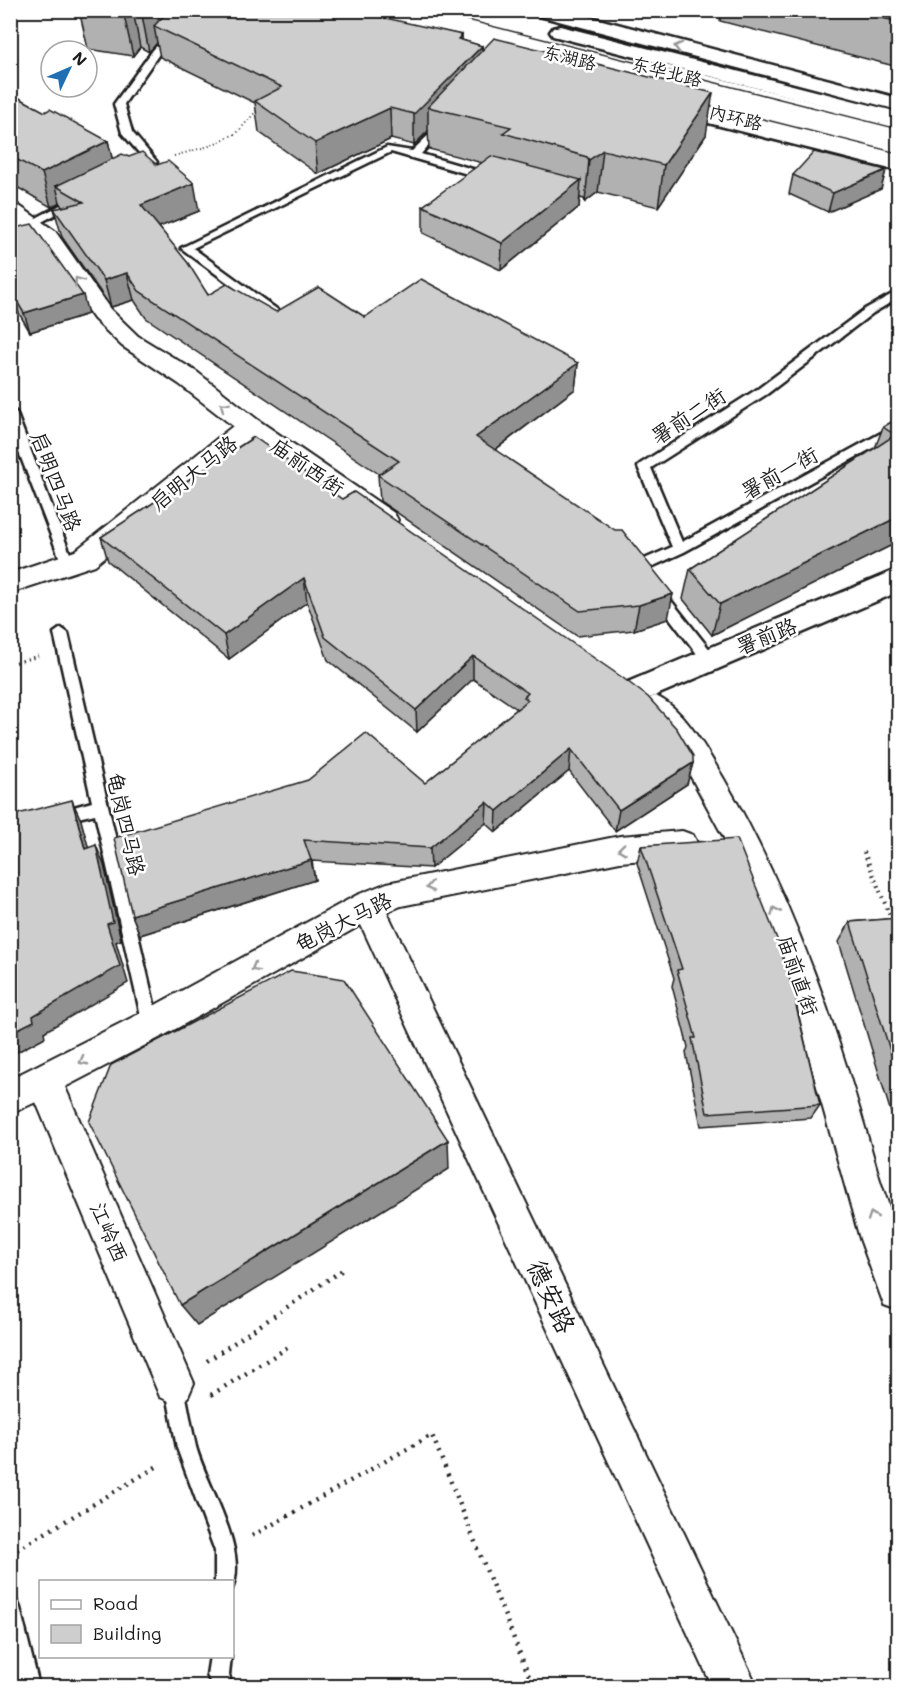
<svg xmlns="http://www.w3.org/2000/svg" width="909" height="1697" font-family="Mali,'LXGW WenKai TC',sans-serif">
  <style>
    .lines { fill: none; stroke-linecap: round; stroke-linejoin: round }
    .lane-casing { stroke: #1c1c1c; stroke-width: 5 }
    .street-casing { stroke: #1c1c1c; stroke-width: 4 }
    .secondary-casing { stroke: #1c1c1c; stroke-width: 5 }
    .primary-casing { stroke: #1c1c1c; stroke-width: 5 }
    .highway-casing { stroke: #1c1c1c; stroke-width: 5 }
    .path-far3 { stroke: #1c1c1c; stroke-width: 2; stroke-dasharray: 1 3; stroke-linecap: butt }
    .path-far2 { stroke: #1c1c1c; stroke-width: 3; stroke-dasharray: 1.5 4; stroke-linecap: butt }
    .path-far1 { stroke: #1c1c1c; stroke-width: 4; stroke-dasharray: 1.5 4.5; stroke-linecap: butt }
    .path { stroke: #1c1c1c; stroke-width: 4.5; stroke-dasharray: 2 6; stroke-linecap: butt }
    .lane { fill: #fff; fill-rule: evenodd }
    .street { fill: #fff; fill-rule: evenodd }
    .secondary { fill: #fff; fill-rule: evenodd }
    .primary { fill: #fff; fill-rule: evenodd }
    .highway { fill: #fff; fill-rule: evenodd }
    .highway-bridge-casing { stroke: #1c1c1c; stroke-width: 25; stroke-linecap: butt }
    .highway-bridge { stroke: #fff; stroke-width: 22 }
    .wall { fill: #b1b1b1; stroke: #1c1c1c; stroke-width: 1.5 }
    .shaded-wall { fill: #909090; stroke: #1c1c1c; stroke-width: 1.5 }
    .building { fill: #cecece; stroke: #1c1c1c; stroke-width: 1.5 }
    .oneway { stroke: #999 }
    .labels { text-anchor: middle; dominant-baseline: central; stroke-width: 5; stroke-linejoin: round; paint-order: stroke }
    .far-street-label { font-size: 18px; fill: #1c1c1c; stroke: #fff }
    .street-label { font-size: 21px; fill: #1c1c1c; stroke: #fff }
    .near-street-label { font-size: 26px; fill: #1c1c1c; stroke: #fff }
  </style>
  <rect width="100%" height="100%" fill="#fff"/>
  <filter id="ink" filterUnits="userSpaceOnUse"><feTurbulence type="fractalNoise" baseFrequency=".0167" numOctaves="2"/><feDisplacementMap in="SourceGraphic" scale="12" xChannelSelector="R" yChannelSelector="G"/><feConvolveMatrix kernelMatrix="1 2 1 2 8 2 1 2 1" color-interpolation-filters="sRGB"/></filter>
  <g filter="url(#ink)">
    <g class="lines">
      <defs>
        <g id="lane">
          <polygon points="191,10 200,10 159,54 124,104 132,132 157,162 146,169 138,169 138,165 146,161 122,133 114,104 153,50"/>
          <polygon points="441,123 446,126 421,154 493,175 493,179 485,179 391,152 193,248 282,313 282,317 274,317 181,248 387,147 412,151"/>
          <polygon points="68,201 77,203 34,226 25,224"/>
          <polygon points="898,291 898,298 873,313 767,394 651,468 682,542 894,426 898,425 898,434 684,552 647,569 649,573 648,576 638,576 632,567 633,564 672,547 638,467 640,464 759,388 865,309"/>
          <polygon points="10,408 16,412 74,564 73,567 63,567 62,564 10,429"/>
          <polygon points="657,587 662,589 714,655 716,659 714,663 704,663 652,595 650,592 652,589"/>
          <polygon points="61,628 68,633 159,1025 157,1030 151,1033 145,1030 143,1025 95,814 57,823 52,821 50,817 52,813 92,802 54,633"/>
          <path d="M174,1374L181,1376L183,1383C188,1404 191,1426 196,1447C207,1486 249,1550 232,1589V1582H215V1551L177,1448L165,1383L167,1376Z"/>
          <polygon points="10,1598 17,1601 20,1608 39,1686 18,1686 10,1653"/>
          <polygon points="210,1656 231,1656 229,1675 232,1686 212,1686 207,1675"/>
        </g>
        <g id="street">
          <polygon points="10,204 18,205 55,231 110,309 138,336 197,372 258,420 394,513 398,520 394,527 385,529 376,527 250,439 95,565 10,593 10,573 75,551 233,426 179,384 122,346 94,319 39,241 10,220"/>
          <path d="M655,696C683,706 709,754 724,779C797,906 840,1036 879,1177C885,1197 896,1221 898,1242C901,1263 900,1290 898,1310L884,1305L860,1239L795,1009L757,906L730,849L691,777L640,708L645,700Z"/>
          <polygon points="682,831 693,835 698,844 693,853 682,857 620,862 401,906 387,912 757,1686 712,1686 361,925 163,1036 65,1087 194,1383 188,1397 174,1403 160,1397 36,1102 10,1114 10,1079 139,1014 357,895 387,883 620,836"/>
        </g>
        <g id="secondary">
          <polygon points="664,100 898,159 898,171 657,110 654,106 657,102"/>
          <polygon points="898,569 898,592 645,700 634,704 623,700 619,692 623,684"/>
        </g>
        <g id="primary">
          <polygon points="530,10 564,10 898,98 898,110 532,14"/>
          <polygon points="649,61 898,123 898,135 642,71 639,67 642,63"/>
        </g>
        <g id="highway">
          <polygon points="560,26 898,112 898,124 553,36 550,32 553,28"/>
          <polygon points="667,94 898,150 898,162 660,104 657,100 660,96"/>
        </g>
      </defs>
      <use href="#lane" class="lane-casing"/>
      <use href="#street" class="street-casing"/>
      <use href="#secondary" class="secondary-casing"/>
      <use href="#primary" class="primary-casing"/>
      <use href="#highway" class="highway-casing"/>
      <polyline class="path-far3" points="174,156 209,146 237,133 259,108"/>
      <polyline class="path-far2" points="11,664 38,656"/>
      <g class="path-far1">
        <polyline points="10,664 16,662"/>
        <polyline points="864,852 892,921"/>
      </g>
      <g class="path">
        <polyline points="207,1361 344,1269"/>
        <polyline points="211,1395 292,1345"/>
        <polyline points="252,1536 432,1435 533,1686"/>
        <polyline points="10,1554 161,1464"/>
      </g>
      <use href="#lane" class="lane"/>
      <use href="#street" class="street"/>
      <use href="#secondary" class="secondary"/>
      <use href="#primary" class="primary"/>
      <use href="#highway" class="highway"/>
      <defs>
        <polyline id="highway-bridge" points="380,10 898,141"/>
      </defs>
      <use href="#highway-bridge" class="highway-bridge-casing"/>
      <use href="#highway-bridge" class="highway-bridge"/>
    </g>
    <g class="wall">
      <polygon points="79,10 336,10 462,35 462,40 482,46 482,51 706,135 658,207 598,192 585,202 584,199 580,198 579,207 501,270 423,233 423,206 483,163 429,149 428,131 414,145 391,139 318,174 259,132 255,103 160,57 157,43 149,52 140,47 133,56 88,49"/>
      <polygon points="721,10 898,10 898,67 720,21"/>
      <polygon points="10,93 45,112 108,141 112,158 199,211 159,227 208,295 276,312 365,317 578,363 575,389 495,450 668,619 634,630 577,636 380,501 378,475 379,474 146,318 134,300 111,307 62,237 54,209 62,208 60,202 51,207 10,183"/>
      <polygon points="886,170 881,189 828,212 789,194 793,175"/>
      <polygon points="10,229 88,314 30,332 10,298"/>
      <polygon points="898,418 898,542 712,635 683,599 690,569 875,448 883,427"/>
      <polygon points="254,437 693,763 687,784 615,831 569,771 496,832 486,823 431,868 312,861 315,880 140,935 132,915 425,783 517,709 473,679 417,732 328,660 307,602 229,659 108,561 101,537"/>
      <polygon points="641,846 798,1005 797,1008 820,1105 811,1118 701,1126 686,1053 688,1047 672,986 674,978 637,863"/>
      <polygon points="898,918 898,1136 839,942 850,922"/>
    </g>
    <g class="shaded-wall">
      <polygon points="128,10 133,10 140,47 133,56 124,15"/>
      <polygon points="141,10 184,10 154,26 157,43 149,52"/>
      <polygon points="462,35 462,66 482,46 482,77 428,107 428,131 414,145 414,114 458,39"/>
      <polygon points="713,93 706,135 658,207 664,165"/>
      <polygon points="390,108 391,139 318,174 315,143"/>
      <polygon points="108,141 116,174 56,186 60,202 51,207 42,173"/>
      <polygon points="603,150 598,192 585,202 589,160"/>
      <polygon points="886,170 881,189 828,212 833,193"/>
      <polygon points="581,180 579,207 501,270 502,243"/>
      <polygon points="194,183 199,211 147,232 141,205"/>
      <polygon points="127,273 134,300 111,307 104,280"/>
      <polygon points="83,295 88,314 30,332 24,313"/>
      <polygon points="578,363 575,389 476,464 476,437"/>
      <polygon points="898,517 898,542 712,635 720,604"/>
      <polygon points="304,578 307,602 229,659 224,635"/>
      <polygon points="673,594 668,619 634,630 639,605"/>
      <polygon points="473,656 473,679 417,732 416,710"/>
      <polygon points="571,749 569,771 496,832 497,811"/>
      <polygon points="693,763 687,784 615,831 619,810"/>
      <polygon points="72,800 81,820 94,868 85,849"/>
      <polygon points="487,802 486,823 431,868 430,848"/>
      <polygon points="96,845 104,865 121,940 116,942 128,983 44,1032 45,1037 10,1056 10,1033 33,1016"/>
      <polygon points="311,860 315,880 140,935 132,915"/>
      <polygon points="448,1140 449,1169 197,1325 180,1305"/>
    </g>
    <g class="building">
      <polygon points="99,10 128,10 124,15"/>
      <polygon points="169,10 336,10 352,14 354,11 462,35 458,39 482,46 414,114 390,108 315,143 255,101 282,87 154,26"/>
      <polygon points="851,10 898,10 898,22"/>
      <polygon points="494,38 713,93 664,165 603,150 589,160 587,157 503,133 511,127 428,107"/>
      <polygon points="10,93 45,112 50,109 108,141 42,173 10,156"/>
      <polygon points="142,152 157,165 168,161 194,183 141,205 188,263 208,295 227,284 276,312 319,287 365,317 421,279 578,363 476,437 615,530 622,530 673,594 639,605 580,611 378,475 399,461 139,291 127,273 104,280 54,209 84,202 56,186 122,154 129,157"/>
      <polygon points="814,152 886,170 833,193 793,175"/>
      <polygon points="491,156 581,180 502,243 423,206"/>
      <polygon points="32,224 83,295 24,313 10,290 10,229"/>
      <polygon points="898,418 898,517 720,604 690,569 895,435 883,427"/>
      <polygon points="254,437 342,499 354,492 623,678 648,697 677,729 693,756 693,763 619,810 571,749 497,811 487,802 430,848 304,840 311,860 132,915 114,838 308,780 366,733 425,783 528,700 524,697 528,693 473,656 416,710 325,637 304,578 224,635 101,537"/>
      <polygon points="72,800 85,849 96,845 113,922 107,924 120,966 33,1016 34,1021 10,1033 10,816"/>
      <polygon points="737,839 777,939 798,1005 796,1006 820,1105 707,1113 692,1038 696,1038 677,970 682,969 641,846"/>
      <polygon points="898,918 898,1076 850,922"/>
      <polygon points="291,971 344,979 448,1140 180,1305 89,1122 111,1065"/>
    </g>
    <defs><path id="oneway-chevron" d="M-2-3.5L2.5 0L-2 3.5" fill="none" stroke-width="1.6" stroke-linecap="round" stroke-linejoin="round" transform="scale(1.5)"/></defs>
    <g class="oneway">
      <use href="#oneway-chevron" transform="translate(678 47) rotate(-165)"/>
      <use href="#oneway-chevron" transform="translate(78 281) rotate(-125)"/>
      <use href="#oneway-chevron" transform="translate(224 406) rotate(-141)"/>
      <use href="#oneway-chevron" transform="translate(622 849) rotate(173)"/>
      <use href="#oneway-chevron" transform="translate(430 887) rotate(169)"/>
      <use href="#oneway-chevron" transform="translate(775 911) rotate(-114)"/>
      <use href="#oneway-chevron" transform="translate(255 968) rotate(151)"/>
      <use href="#oneway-chevron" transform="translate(83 1061) rotate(152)"/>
      <use href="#oneway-chevron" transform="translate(872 1216) rotate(-109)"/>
    </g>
  </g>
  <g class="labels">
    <g class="far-street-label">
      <text transform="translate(570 57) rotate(14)">东湖路</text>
      <text transform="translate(667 71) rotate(14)">东华北路</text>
      <text transform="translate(736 117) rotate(14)">内环路</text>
    </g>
    <g class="street-label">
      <text transform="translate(688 415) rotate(-33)">署前二街</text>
      <text transform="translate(308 466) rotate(35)">庙前西街</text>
      <text transform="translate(193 472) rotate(-39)">启明大马路</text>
      <text transform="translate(779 472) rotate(-29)">署前一街</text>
      <text transform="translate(57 481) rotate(69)">启明四马路</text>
      <text transform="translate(766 635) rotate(-22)">署前路</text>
      <text transform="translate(127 824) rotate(77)">龟岗四马路</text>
      <text transform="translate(343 921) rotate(-27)">龟岗大马路</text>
      <text transform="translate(799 975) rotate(71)">庙前直街</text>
      <text transform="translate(110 1232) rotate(67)">江岭西</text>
    </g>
    <g class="near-street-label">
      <text transform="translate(552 1296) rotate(65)">德安路</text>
    </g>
  </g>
  <rect width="909" height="1697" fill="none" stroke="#fff" stroke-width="36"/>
  <rect x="18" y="18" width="873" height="1661" fill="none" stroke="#1c1c1c" stroke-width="2" filter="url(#ink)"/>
  <rect x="39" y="1580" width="195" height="78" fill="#ffffff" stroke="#a4a4a4" stroke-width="1.5"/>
  <rect x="51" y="1600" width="30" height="9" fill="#ffffff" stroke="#a4a4a4" stroke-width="1.5"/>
  <text x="93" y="1610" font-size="18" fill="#1c1c1c">Road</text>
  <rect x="51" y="1625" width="30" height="18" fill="#cecece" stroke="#a4a4a4" stroke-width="1.5"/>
  <text x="93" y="1640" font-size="18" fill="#1c1c1c">Building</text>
  <g transform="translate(69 69) rotate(46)"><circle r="28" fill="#ffffff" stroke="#a4a4a4" stroke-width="1.5"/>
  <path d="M0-4.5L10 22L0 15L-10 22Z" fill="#1f6fb2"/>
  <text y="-9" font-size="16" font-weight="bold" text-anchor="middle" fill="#1c1c1c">N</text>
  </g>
</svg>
